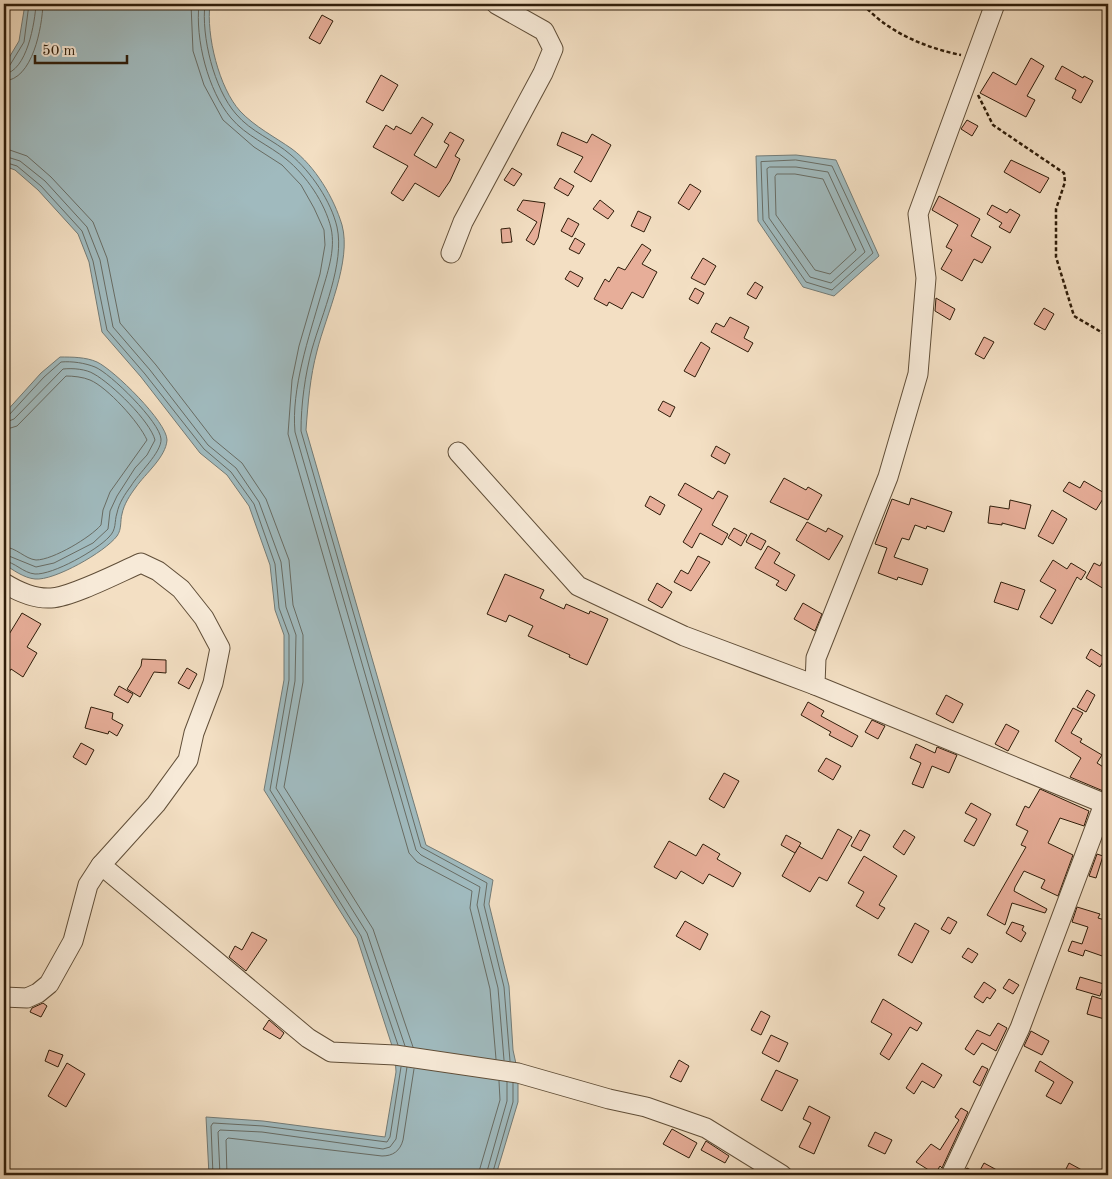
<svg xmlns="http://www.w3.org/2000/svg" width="1112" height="1179" font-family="'Old Standard TT',serif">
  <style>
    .water { fill: #a0babe; stroke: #737b76 }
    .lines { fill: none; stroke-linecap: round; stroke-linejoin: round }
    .shore { stroke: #686c64; stroke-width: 1 }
    .building { fill: #e7ae99; stroke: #2f1d0a }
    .minor-casing { stroke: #604e38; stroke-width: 21 }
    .path { stroke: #2f1d0a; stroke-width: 2.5; stroke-dasharray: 4 2.5; stroke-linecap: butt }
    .minor { stroke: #f7ead8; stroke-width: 19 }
  </style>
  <rect width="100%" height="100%" fill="#f3dfc3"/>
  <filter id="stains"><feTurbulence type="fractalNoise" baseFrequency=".004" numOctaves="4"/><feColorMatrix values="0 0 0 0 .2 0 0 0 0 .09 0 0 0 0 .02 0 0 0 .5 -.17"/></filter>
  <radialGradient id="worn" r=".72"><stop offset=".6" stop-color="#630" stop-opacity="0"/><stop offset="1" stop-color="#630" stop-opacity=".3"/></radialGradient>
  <g class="water">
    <path d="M25,4H210C206,35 219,88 240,111C255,127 275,137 292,149C315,166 334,198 342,225C352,261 326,315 317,351C310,377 308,403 306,430L426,845L493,880L489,904L509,986L513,1050L518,1073V1102L496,1175H209L206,1117L263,1121L385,1137L396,1072L395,1055L357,938L264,790L284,680V635L275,610L270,565L249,506L227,475L200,453L141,377L102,332L89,262L78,234L38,190L15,170L4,166V66L19,41Z"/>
    <polygon points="796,155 836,160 879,256 834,296 803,287 758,221 756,156"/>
    <path d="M60,357C72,357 86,357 97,362C114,370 167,422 167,440C166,457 145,474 136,487C130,495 124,504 122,514C120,521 122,529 117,536C105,552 54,581 35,579C24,578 13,570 4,564V414L41,373Z"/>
  </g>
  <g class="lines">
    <g class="shore">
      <polyline points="191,4 193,51 204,85 223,120 254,147 282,165 301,185 314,208 324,230 325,245 320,274 299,346 292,380 288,434 409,853 417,862 472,891 470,908 490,989 496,1059"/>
      <path d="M199,4C195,39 208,91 231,118C246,136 269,145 286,159C306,175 325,203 331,228C336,250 327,274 321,295C309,337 291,389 295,432L416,850L421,855L480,887L477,905L498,988L504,1060"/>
      <path d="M205,4C201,36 214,89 236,114C251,132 274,140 291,155C311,172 331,201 337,227C345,263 322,314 312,349C305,375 301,404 301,431L421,847L487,883L484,905L504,987L510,1061"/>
      <polyline points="4,67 10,65 24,42 29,4"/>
      <path d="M4,74C27,72 35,22 36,4"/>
      <path d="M4,81C33,80 42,27 43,4"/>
      <polyline points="4,148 27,156 51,177 93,222 107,258 120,323 156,365 213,439 242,463 266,499 289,560 293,605 303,635 303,682 284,787 373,929 413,1047"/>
      <polyline points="4,156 20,161 45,181 87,227 100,260 113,327 150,370 208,445 236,468 259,502 281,562 286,607 296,635 295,681 276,788 367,933 405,1046"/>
      <polygon points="796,160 832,166 873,253 832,290 806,282 763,220 761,162"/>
      <polyline points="4,162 17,166 41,186 82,231 93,261 107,330 145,374 204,449 231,472 254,504 275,564 279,608 289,635 289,680 270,790 361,936 398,1045"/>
      <polygon points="770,167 796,167 828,172 865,252 831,283 810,277 769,218 767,169"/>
      <polygon points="777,174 795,174 823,179 856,250 830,274 815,270 776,215 775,177"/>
      <path d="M4,417L9,415L44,377L61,362C72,361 85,363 95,367C110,373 160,422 161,439C162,452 138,474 131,486C125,494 119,503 117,513C114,522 117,529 109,537C97,550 53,575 35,574C23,573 15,562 4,561"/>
      <path d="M4,423L14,419L63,369C73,368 86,369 94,374C112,384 150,421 155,440L147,455L135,468L117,496L110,511L108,529L93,543L54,563L36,567L4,554"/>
      <path d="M4,430L17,426L66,376C73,376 83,377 90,380C107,387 139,422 147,440L110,492L103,510L101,525C91,537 53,560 36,560C25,559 16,547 4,547"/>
      <polyline points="213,1175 211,1126 213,1123 263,1126 387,1142 390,1137 401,1067"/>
      <polyline points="220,1175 218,1132 220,1130 262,1132 383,1149 390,1147 396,1139 407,1067"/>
      <path d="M227,1175L226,1140L228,1138L382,1156C393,1156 400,1151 403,1140L414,1069"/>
      <polyline points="478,1175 500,1100 499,1081"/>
      <polyline points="486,1175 507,1101 507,1082"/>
      <polyline points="492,1175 513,1102 513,1083"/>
    </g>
  </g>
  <g class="building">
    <polygon points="322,15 333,21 320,44 309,38"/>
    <polygon points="1031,58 1044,66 1027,96 1035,100 1026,117 980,93 993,72 1016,85"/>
    <polygon points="1062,66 1083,78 1084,76 1093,81 1081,103 1072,98 1076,90 1055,79"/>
    <polygon points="381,75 398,85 383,111 366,102"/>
    <polygon points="422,117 433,124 414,155 436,168 449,145 444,142 450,132 464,140 455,156 460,159 450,181 439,197 415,183 403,201 391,193 408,166 373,147 386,125 394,130 396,126 411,134"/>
    <polygon points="967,120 978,126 972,136 961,129"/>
    <polygon points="562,132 587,143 592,134 611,145 591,182 574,172 583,157 557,145"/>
    <polygon points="1011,160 1049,178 1040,193 1004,172"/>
    <polygon points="512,168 522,174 514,186 504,180"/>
    <polygon points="560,178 574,186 568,196 554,188"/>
    <polygon points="690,184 701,191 689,210 678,203"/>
    <polygon points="939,196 980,219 971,236 991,247 982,263 974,259 962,281 941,269 952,250 946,247 958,225 932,210"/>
    <polygon points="523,200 545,203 538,238 534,245 526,240 537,222 517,210"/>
    <polygon points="600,200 614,211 608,219 593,209"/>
    <polygon points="992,205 1007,213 1010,209 1020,215 1010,233 999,227 1002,223 987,214"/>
    <polygon points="638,211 651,217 644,232 631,226"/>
    <polygon points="568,218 579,224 572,237 561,231"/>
    <polygon points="510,228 512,242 502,243 501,229"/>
    <polygon points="575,238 585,244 579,254 569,249"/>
    <polygon points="642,244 651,250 642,264 657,272 643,298 632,292 622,309 609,302 607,306 594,299 605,279 609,282 618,267 625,270"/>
    <polygon points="703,258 716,266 705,285 691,278"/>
    <polygon points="570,271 583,278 578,287 565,279"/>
    <polygon points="755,282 763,287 756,299 747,294"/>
    <polygon points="695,288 704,293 698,304 689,299"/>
    <polygon points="936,298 955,309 950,320 935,311"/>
    <polygon points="1044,308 1054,314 1045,330 1034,324"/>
    <polygon points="730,317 749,327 744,338 753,343 748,352 711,332 716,323 724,327"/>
    <polygon points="984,337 994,342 984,359 975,354"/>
    <polygon points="701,342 710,348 695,377 684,371"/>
    <polygon points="663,401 675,407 670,417 658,410"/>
    <polygon points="716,446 730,454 725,464 711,456"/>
    <polygon points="784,478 806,490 808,487 822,495 808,520 770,502"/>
    <polygon points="1084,481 1106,494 1096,510 1063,491 1069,482 1080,488"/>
    <polygon points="685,483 713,499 718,491 728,496 712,525 728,534 722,545 700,533 692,548 683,542 702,509 678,495"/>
    <polygon points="650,496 665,505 660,515 645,506"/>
    <polygon points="911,498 952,512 944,532 927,526 926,529 915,525 909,540 902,538 894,557 928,569 922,585 898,577 897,580 878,573 887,548 875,544 892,499 909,505"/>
    <polygon points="1010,500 1031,505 1025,529 1002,523 1002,525 988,523 990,506 1009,509"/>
    <polygon points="1052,510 1067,519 1053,544 1038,536"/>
    <polygon points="807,522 826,532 828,528 843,536 829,560 796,540"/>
    <polygon points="734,528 747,535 741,546 728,538"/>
    <polygon points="751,533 766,541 761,550 746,542"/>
    <polygon points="768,546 780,553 774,563 795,575 786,591 776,585 779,581 755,568"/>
    <polygon points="1108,550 1108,582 1104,589 1086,578 1094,563 1100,566"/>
    <polygon points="698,556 710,562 691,591 674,582 681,570 688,574"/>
    <polygon points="1053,560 1067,569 1071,563 1086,572 1081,580 1077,577 1052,624 1040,617 1056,590 1040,581"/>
    <polygon points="505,574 544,590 540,598 564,609 566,604 589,614 590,611 608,619 587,665 569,657 570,655 528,636 533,626 509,615 506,622 487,614"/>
    <polygon points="1001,582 1025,590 1018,610 994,602"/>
    <polygon points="657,583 672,592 662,608 648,600"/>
    <polygon points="803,603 822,614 815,631 794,619"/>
    <polygon points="22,613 41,624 27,647 37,653 23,677 11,669 4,681 4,633 8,636"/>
    <polygon points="1091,649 1105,658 1100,667 1086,658"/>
    <polygon points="142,659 166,660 166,673 154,672 140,697 127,689 141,666"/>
    <polygon points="187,668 197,674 189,689 178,683"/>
    <polygon points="119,686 133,694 128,703 114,695"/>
    <polygon points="1087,690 1095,695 1086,712 1077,707"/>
    <polygon points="946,695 963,704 953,723 936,714"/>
    <polygon points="808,702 824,711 821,716 858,736 852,747 829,735 831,732 801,715"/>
    <polygon points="91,707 113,713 112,719 123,725 117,736 109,731 108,734 85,728"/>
    <polygon points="1073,708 1083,713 1071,733 1082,739 1080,742 1102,755 1097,763 1108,770 1108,793 1070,777 1081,758 1055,741"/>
    <polygon points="872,720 885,726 878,739 865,732"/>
    <polygon points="1006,724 1019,731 1008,751 995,744"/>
    <polygon points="81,743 94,750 86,765 73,757"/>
    <polygon points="916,744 935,753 937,747 957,755 949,773 932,766 923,788 912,784 921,763 910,758"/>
    <polygon points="826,758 841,766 833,780 818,771"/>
    <polygon points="724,773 739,781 724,808 709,799"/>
    <polygon points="1040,789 1089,811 1084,826 1060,818 1048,843 1073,855 1058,896 1041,888 1045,880 1024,871 1015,887 1014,891 1047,909 1045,913 1012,903 1005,925 987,915 1026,847 1021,845 1028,831 1016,825 1025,806 1029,808"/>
    <polygon points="971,803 991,814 974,846 964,841 977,819 965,813"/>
    <polygon points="838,829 852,837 827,881 819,877 810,892 782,876 799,846 822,859"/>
    <polygon points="860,830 870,835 861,851 851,846"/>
    <polygon points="904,830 915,837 904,855 893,847"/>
    <polygon points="786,835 801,843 795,853 781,845"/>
    <polygon points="669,841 696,856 703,844 720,854 717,859 741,873 733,887 709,874 703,884 681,871 676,879 654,867"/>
    <polygon points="1097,854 1103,856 1096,878 1089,876"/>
    <polygon points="864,856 897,876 879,905 885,908 878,919 856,906 864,892 848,883"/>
    <polygon points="1077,907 1100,914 1098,918 1108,921 1108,958 1085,950 1083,956 1068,951 1072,941 1082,944 1088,927 1072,922"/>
    <polygon points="948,917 957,922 950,934 941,929"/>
    <polygon points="685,921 708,934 700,950 676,936"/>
    <polygon points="1012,922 1024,926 1022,930 1026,933 1021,942 1006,933"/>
    <polygon points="915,923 929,931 912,963 898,955"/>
    <polygon points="252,932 267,940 246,971 229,957 235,946 242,950"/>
    <polygon points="968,948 978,954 972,963 962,957"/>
    <polygon points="1080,977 1104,984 1100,996 1076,989"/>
    <polygon points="1009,979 1019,985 1013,994 1003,988"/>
    <polygon points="984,982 996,990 990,999 987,997 983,1003 974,997"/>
    <polygon points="1092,996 1108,1001 1108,1020 1087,1014"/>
    <polygon points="883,999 922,1023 917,1031 910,1027 889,1060 880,1054 892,1034 871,1022"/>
    <polygon points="43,1003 47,1006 41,1017 30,1012 32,1008"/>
    <polygon points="761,1011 770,1016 761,1035 751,1030"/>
    <polygon points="269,1020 284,1033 280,1039 263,1029"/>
    <polygon points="998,1023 1007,1028 996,1051 982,1043 974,1055 965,1049 977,1030 990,1036"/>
    <polygon points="1031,1031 1049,1041 1042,1055 1024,1046"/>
    <polygon points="771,1035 788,1043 779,1062 762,1053"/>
    <polygon points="49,1050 63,1055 58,1067 45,1061"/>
    <polygon points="679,1060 689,1066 681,1082 670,1077"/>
    <polygon points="1040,1061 1073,1082 1061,1104 1046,1096 1054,1082 1035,1071"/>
    <polygon points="67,1063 85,1074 66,1107 48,1096"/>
    <polygon points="922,1063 942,1075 934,1088 922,1081 914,1094 906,1088"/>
    <polygon points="982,1066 988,1069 980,1086 973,1082"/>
    <polygon points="776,1070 798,1080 782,1111 761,1100"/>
    <polygon points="809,1106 830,1117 814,1154 799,1147 811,1123 803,1119"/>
    <polygon points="961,1108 968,1112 942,1168 940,1166 935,1174 916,1162 931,1144 940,1150 959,1120 955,1117"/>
    <polygon points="672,1129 697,1143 689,1158 663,1144"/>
    <polygon points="875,1132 892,1140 885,1154 868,1146"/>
    <polygon points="706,1141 729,1156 725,1163 701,1150"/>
    <polygon points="984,1163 1006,1175 963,1175 967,1168 978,1174"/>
    <polygon points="1069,1163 1091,1175 1063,1175"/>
  </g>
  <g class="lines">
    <defs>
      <g id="minor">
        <polyline points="995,4 918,214 926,278 918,374 888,477 816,658 815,685 1108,805"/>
        <polyline points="451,253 463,222 543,73 553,49 544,31 496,4"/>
        <polyline points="458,452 578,586 684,636 815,685"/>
        <path d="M4,583C17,591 35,599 51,598C72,597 120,572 141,563L158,571L181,589L204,618L220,648L213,683L194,733L188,760L156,804L101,865L308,1038L331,1052L395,1055L518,1073L609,1099L646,1107L706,1128L782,1175"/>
        <polyline points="4,997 27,998 38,993 49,984 73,941 88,885 101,865"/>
        <polyline points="951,1175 1020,1028 1104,804"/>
      </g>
    </defs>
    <use href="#minor" class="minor-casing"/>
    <g class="path">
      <path d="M863,4C887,32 926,48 961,55"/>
      <polyline points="978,95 993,125 1064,173 1065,182 1056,209 1056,257 1074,316 1108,336"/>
    </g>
    <use href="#minor" class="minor"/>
  </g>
  <rect width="1112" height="1179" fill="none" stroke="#f3dfc3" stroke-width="20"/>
  <rect x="5" y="5" width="1102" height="1169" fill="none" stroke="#2f1d0a" stroke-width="2.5"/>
  <rect x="10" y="10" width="1092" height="1159" fill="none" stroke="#2f1d0a"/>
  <path d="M35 55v8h92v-8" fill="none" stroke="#2f1d0a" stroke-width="2.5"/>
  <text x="42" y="55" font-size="15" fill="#2f1d0a" stroke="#f7ead8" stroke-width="4" paint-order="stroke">50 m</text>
  <rect width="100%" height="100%" filter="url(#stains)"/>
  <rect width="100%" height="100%" fill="url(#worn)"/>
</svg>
